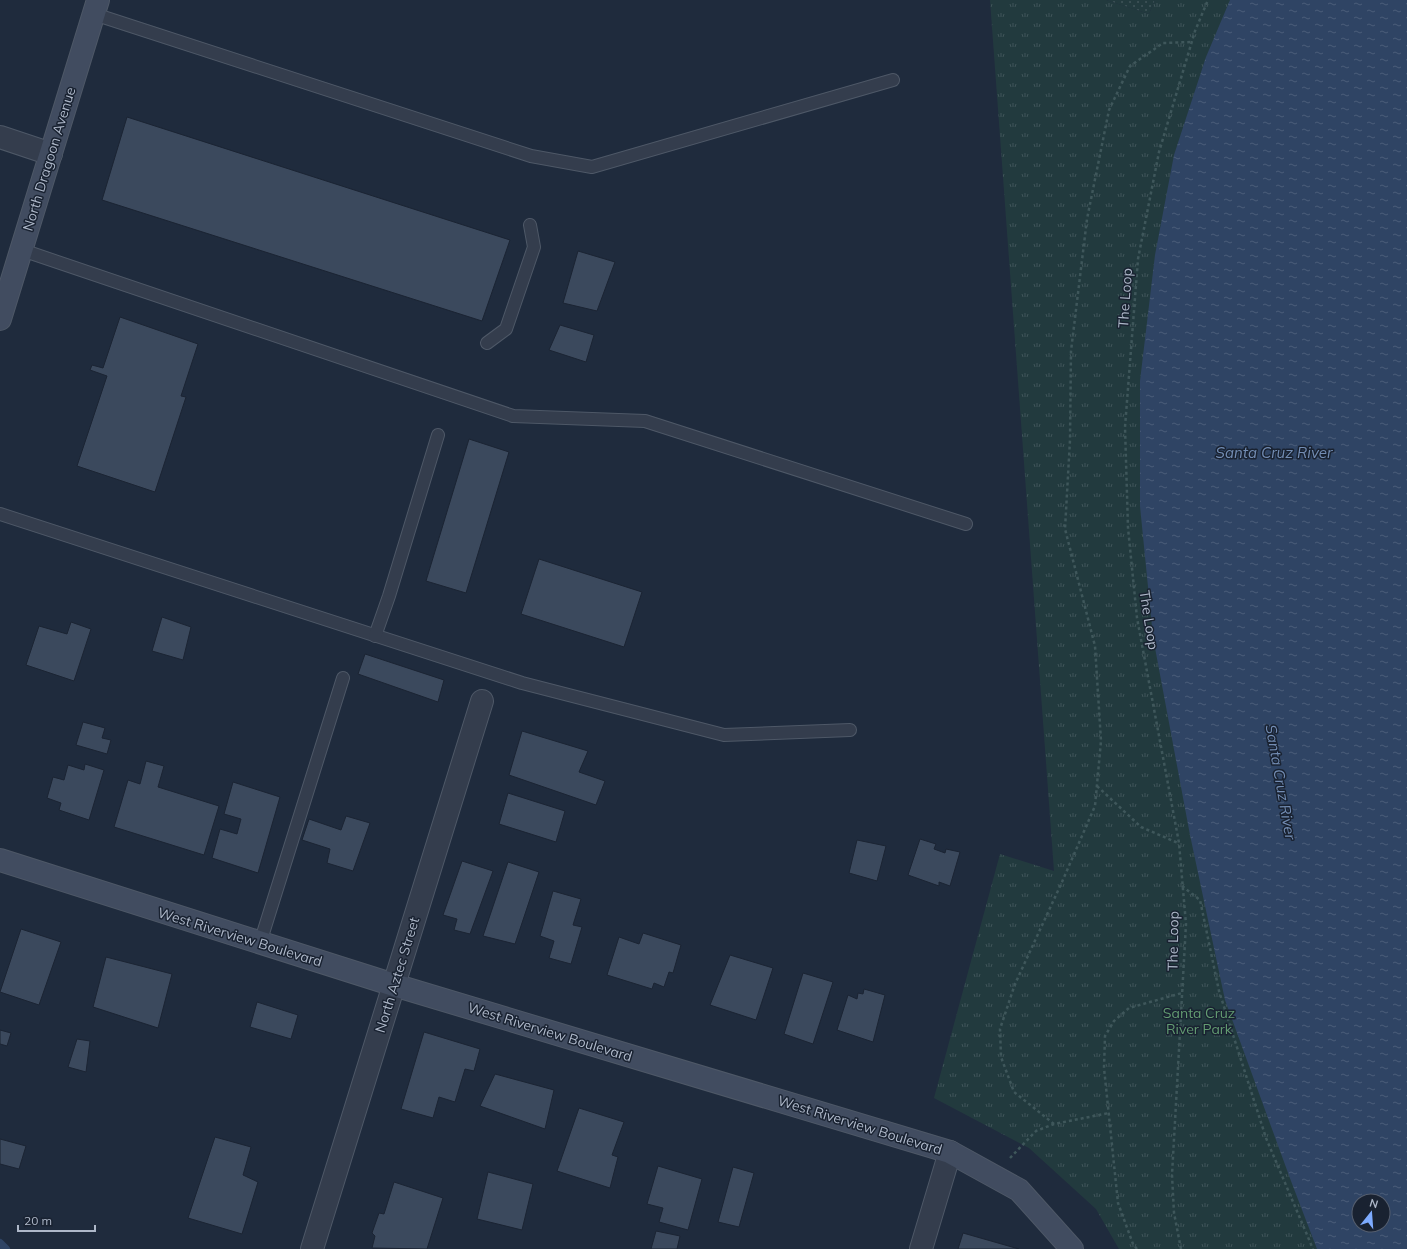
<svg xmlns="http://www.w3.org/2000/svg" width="1407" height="1249" font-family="Mulish,sans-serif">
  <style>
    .grass { fill: url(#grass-dots) }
    .park { fill: url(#park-tufts); fill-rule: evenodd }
    .water { fill: url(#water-ripples); fill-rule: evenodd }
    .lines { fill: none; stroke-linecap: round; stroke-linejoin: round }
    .stream { stroke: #2f4464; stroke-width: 8 }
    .building { fill: #3b495d; stroke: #1b2433 }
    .lane-casing { stroke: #4e5867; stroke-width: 14 }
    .street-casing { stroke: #4e5867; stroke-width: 24 }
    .secondary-casing { stroke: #4e5867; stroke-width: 24 }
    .path { stroke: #3f575b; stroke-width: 2.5; stroke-dasharray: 3 3; stroke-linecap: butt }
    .lane { stroke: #343d4d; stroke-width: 12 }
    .street { stroke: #343d4d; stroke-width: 22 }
    .secondary { stroke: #414c60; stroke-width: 22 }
    .labels { text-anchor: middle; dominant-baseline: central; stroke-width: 3; stroke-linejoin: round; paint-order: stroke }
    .street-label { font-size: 14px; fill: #aeb8c9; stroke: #192231 }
    .park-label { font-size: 14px; fill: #639c72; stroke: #192231 }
    .water-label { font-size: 15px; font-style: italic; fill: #738db4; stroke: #192231 }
  </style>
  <defs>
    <pattern id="grass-dots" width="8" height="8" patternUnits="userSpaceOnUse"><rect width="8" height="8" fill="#223a3e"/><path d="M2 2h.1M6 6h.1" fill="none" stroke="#405459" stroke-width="1.8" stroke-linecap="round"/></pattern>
    <pattern id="park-tufts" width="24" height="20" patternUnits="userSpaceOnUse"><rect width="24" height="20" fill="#223a3e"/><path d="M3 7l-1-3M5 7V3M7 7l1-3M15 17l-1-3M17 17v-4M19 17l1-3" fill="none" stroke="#405459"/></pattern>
    <pattern id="water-ripples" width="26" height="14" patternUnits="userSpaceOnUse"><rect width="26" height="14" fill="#2f4464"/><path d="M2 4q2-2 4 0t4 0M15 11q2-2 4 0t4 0" fill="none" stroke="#4b5d79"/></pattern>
  </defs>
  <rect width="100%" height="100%" fill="#1f2b3d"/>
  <polygon class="grass" points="1106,0 1155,0 1149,14"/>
  <path class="park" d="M990,0H1106L1149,14L1155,0H1407V1249H1119L1096,1209L1029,1148L934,1098L1000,854L1054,871ZM1359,1201H1383V1225H1359Z"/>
  <path class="water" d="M1230,0H1407V1249H1317L1291,1181L1225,1000L1190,835L1153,637L1140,506V381L1155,255L1174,155L1206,57ZM1359,1201H1383V1225H1359Z"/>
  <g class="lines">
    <polyline class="stream" points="0,1243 6,1249"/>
  </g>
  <g class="building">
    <polygon points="127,117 510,240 482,321 102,200"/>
    <polygon points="578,251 615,262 597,311 563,303"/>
    <polygon points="120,317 198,344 181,396 186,397 155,492 77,466 107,376 90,370 92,365 103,368"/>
    <polygon points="560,325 594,335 586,362 549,350"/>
    <polygon points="469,439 509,452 466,593 426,581"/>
    <polygon points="539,559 642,592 624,647 521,614"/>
    <polygon points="162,617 191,627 183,660 152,651"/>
    <polygon points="71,622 91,629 74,681 26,665 39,626 67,634"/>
    <polygon points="365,654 444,680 438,702 358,674"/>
    <polygon points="83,722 105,728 102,738 111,740 107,754 76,745"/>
    <polygon points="522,731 588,751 579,772 605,781 596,805 509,775"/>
    <polygon points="146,761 164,766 158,787 219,806 204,855 114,827 128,780 140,784"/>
    <polygon points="85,764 104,770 89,820 59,810 61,803 47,798 53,777 64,780 68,765 84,770"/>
    <polygon points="233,782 280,797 258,873 212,858 220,829 237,834 241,819 224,814"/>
    <polygon points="508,793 565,811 556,842 499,824"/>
    <polygon points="346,816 370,823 353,871 327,863 330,849 302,840 309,819 341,830"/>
    <polygon points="920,839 936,844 934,849 945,853 946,849 960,852 950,886 939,882 939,886 908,875"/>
    <polygon points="857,840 886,846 877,881 849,873"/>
    <polygon points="462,861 493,871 470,934 454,930 457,919 443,915"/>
    <polygon points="508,862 539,872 515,944 483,936"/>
    <polygon points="553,891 581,899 573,925 582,927 571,964 549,958 554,941 540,936"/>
    <polygon points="21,929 61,942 39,1005 0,992"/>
    <polygon points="643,933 681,945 673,973 669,972 664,987 654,983 652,989 607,975 619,937 639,944"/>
    <polygon points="730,955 773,968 756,1020 710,1005"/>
    <polygon points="106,957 172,974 158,1028 93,1007"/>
    <polygon points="803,973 833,982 813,1044 784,1034"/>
    <polygon points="864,989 885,995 873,1042 837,1030 848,995 857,999 858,993 863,994"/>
    <polygon points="257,1002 298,1015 291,1039 250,1027"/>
    <polygon points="0,1030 11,1033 7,1046 0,1044"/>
    <polygon points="424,1032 480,1049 474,1071 465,1069 455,1102 439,1097 433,1118 401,1109"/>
    <polygon points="77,1039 90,1041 86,1072 68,1067"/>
    <polygon points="495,1074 554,1090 545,1129 480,1106"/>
    <polygon points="579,1108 624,1122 612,1155 618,1157 610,1188 557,1171"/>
    <polygon points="215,1137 251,1147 243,1175 258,1182 242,1234 188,1218"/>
    <polygon points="0,1139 26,1146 19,1169 0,1164"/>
    <polygon points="658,1166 702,1179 688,1230 659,1222 663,1208 647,1204"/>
    <polygon points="733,1167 754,1173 739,1227 718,1222"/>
    <polygon points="488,1172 533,1184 522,1230 477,1219"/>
    <polygon points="394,1182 443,1198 427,1249 372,1248 375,1236 372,1233 379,1213 384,1214"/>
    <polygon points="656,1231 680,1236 677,1249 651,1249"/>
    <polygon points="963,1233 1019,1249 958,1249"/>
  </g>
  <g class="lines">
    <defs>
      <g id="lane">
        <polyline points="94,14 531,156 592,167 893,80"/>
        <polyline points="22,250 513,416 645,421 966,524"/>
        <polyline points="487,343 506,329 534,247 530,225"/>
        <polyline points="0,514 522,683 724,735 850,730"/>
        <polyline points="375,636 389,596 438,435"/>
        <polyline points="260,943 343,678"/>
      </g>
      <g id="street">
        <polyline points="0,137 51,154"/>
        <polyline points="312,1249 482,701"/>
        <polyline points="921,1249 950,1152"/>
      </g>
      <g id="secondary">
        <polyline points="0,319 98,0"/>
        <polyline points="0,860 394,985 950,1152 1019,1190 1072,1249"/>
      </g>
    </defs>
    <use href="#lane" class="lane-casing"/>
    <use href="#street" class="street-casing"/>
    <use href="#secondary" class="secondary-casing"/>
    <g class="path">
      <polyline points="1097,786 1141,827 1178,843"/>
      <polyline points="1182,886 1200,900 1219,991 1266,1138 1313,1249"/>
      <polyline points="1054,1124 1014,1092 1001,1057 1000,1029 1015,984 1062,882 1095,806 1101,741 1095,646 1065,529 1070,440 1071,351 1087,219 1109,110 1130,66 1163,43 1191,42"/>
      <polyline points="1010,1158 1036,1131 1054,1124 1109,1113"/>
      <polyline points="1137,1249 1133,1244 1118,1203 1104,1068 1105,1036 1114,1021 1129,1008 1182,993"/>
      <polyline points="1181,1249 1174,1213 1172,1175 1186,924 1179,843 1137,618 1128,528 1125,427 1138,259 1159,152 1195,31 1208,0"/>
    </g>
    <use href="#lane" class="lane"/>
    <use href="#street" class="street"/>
    <use href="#secondary" class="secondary"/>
  </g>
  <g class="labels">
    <g class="street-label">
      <text transform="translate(49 159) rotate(-73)">North Dragoon Avenue</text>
      <text transform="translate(1125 298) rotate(-86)">The Loop</text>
      <text transform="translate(1149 620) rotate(81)">The Loop</text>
      <text transform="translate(240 937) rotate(17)">West Riverview Boulevard</text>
      <text transform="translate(1173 941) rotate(-89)">The Loop</text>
      <text transform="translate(397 975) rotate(-73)">North Aztec Street</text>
      <text transform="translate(550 1032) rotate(17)">West Riverview Boulevard</text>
      <text transform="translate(860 1125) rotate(17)">West Riverview Boulevard</text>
    </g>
    <g class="park-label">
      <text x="1199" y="1013">Santa Cruz<tspan x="1199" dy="16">River Park</tspan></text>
    </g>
    <g class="water-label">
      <text x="1274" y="452">Santa Cruz River</text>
      <text transform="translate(1281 782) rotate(80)">Santa Cruz River</text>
    </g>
  </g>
  <g transform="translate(1371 1213) rotate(17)"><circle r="19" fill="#192231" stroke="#555e6e"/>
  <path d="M0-3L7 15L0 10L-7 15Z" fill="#7dabff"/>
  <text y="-6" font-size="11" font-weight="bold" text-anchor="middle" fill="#aeb8c9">N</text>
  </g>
  <path d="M18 1225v6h77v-6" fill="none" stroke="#aeb8c9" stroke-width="2"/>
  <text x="24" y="1225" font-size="12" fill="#aeb8c9" stroke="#192231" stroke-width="3" paint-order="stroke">20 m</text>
</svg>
